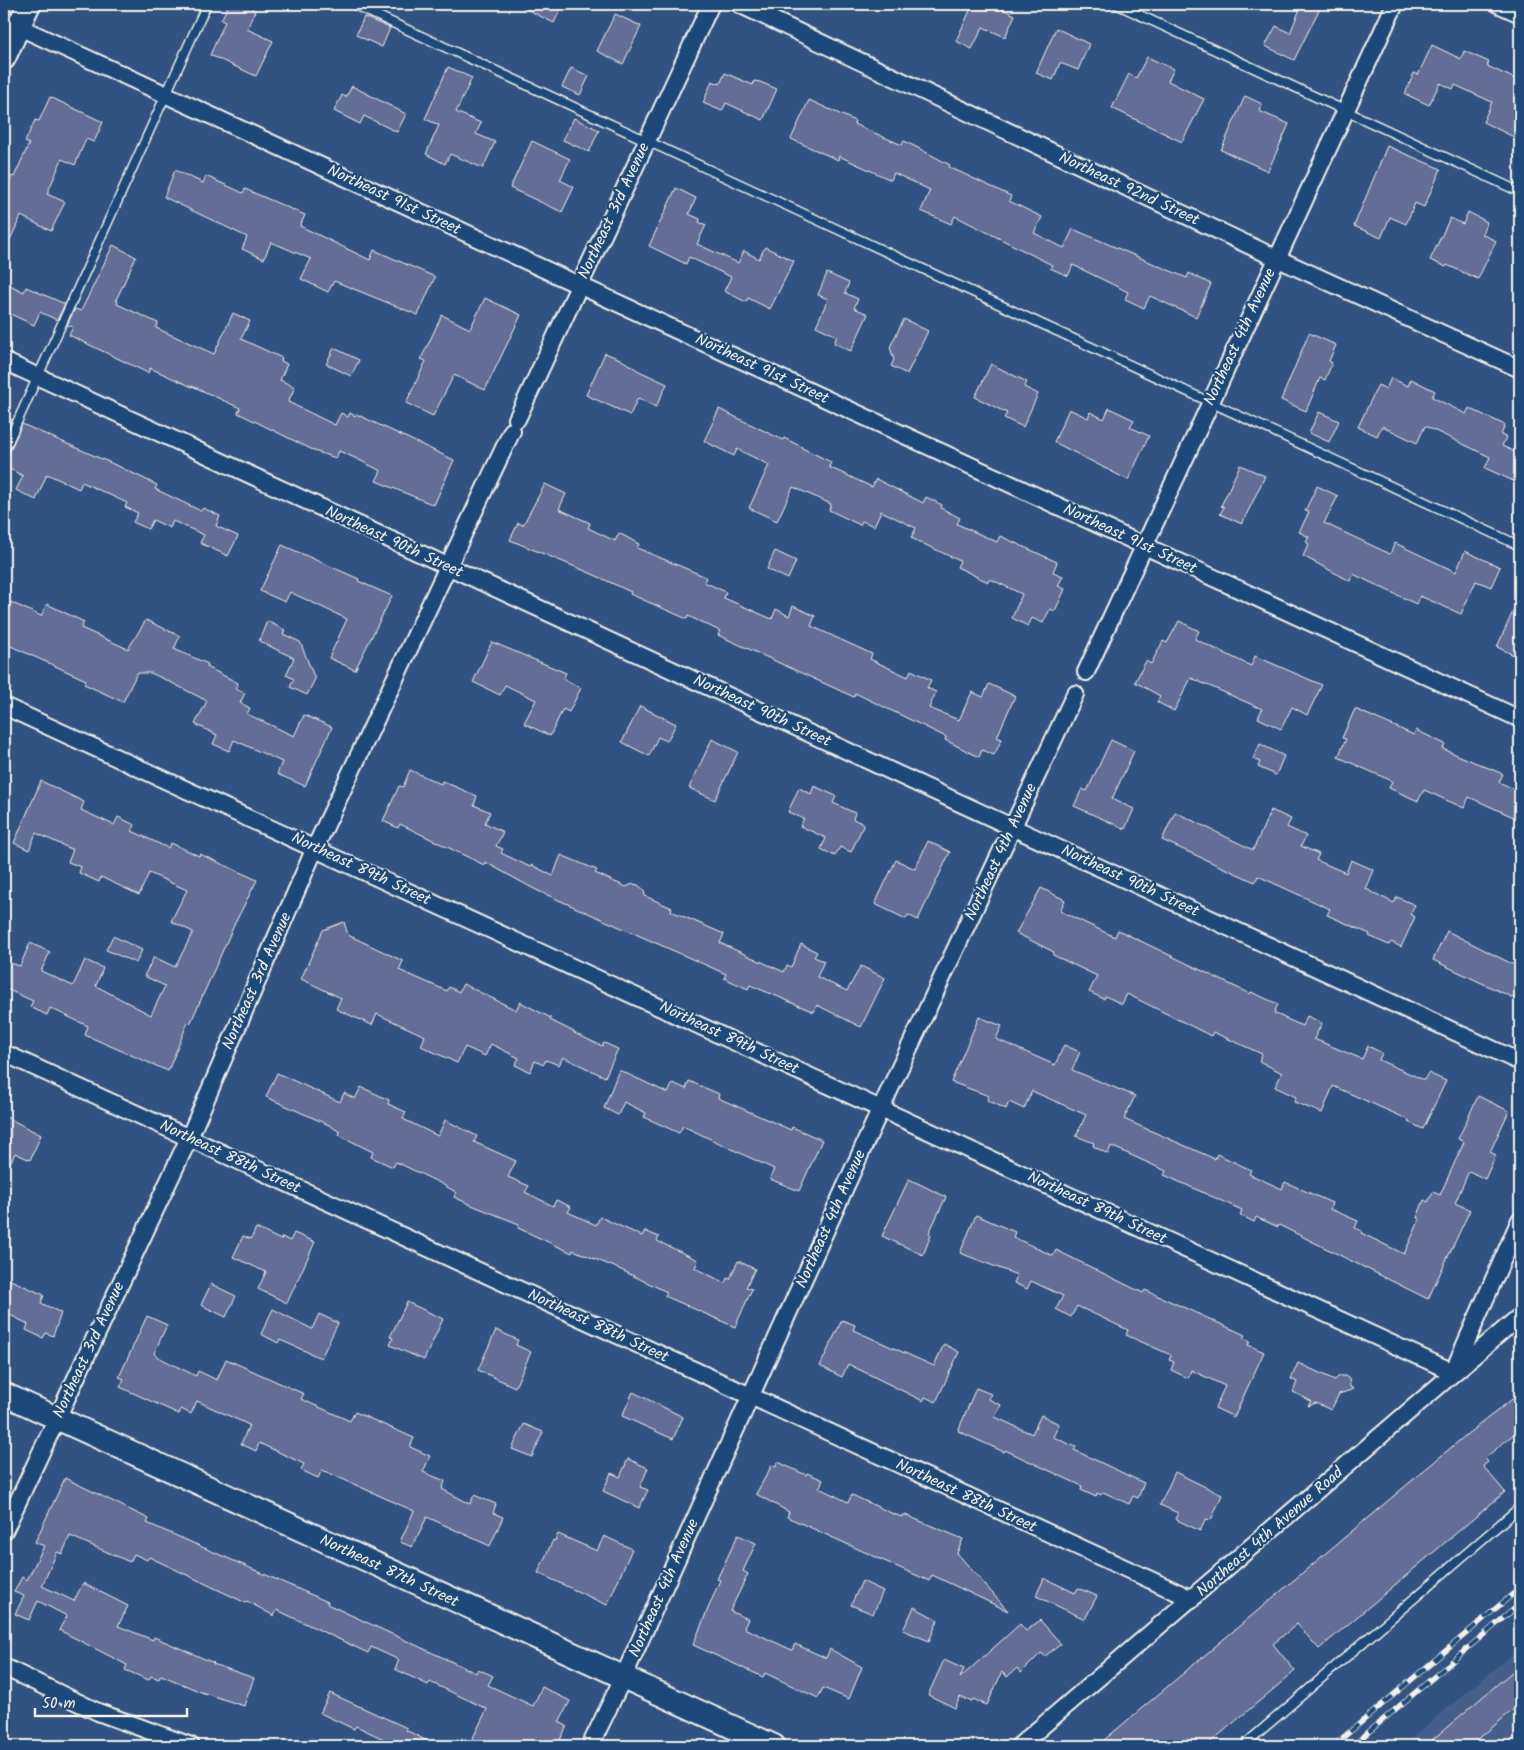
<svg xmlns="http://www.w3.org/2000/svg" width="1524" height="1750" font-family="Kalam,sans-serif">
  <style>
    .built { fill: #455e8a }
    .building { fill: #636e96; stroke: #f4f1e8 }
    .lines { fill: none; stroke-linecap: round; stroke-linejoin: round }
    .lane-casing { stroke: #f4f1e8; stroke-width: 11 }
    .street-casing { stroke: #f4f1e8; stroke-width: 20 }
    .secondary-casing { stroke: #f4f1e8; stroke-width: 26 }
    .lane { stroke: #1f4a7a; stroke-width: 8 }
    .street { stroke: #1f4a7a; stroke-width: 16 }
    .secondary { stroke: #1f4a7a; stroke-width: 22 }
    .rail-casing { stroke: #f4f1e8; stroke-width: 5.5 }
    .rail { stroke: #1f4a7a; stroke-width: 4; stroke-dasharray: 11; stroke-linecap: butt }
    .labels { text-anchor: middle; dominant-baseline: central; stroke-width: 4.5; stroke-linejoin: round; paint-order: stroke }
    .street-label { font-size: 16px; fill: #f4f1e8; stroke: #1f4a7a }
  </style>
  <rect width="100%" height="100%" fill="#325382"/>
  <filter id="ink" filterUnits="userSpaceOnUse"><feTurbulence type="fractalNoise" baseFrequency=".02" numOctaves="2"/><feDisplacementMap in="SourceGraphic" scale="10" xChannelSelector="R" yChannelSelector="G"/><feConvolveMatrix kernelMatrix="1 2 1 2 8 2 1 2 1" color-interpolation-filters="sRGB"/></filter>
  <g filter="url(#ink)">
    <polygon class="built" points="1520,1648 1520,1746 1402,1746"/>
    <g class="building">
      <polygon points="229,4 254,4 252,9 255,11 247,29 273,41 256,76 210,55 225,22 221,20"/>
      <polygon points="516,4 563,4 554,23"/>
      <polygon points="973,4 992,4 1015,15 1005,37 983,27 972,49 956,41"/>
      <polygon points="1302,4 1322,4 1294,60 1265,46 1276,26 1290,33"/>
      <polygon points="615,14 641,26 623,64 597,51"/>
      <polygon points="364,17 390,28 382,47 356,35"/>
      <polygon points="1056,28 1089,44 1078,70 1060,63 1053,80 1036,73"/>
      <polygon points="1432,45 1461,59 1464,51 1489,62 1487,66 1520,81 1520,140 1483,122 1492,102 1455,85 1453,89 1440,83 1429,105 1405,94 1414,73 1418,75"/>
      <polygon points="1147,57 1174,69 1168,81 1204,99 1182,142 1112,108 1129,74 1136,78"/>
      <polygon points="448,67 472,78 456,112 481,123 476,134 495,142 483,168 450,154 445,164 426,154 439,125 425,119"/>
      <polygon points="571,68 589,76 580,95 562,87"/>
      <polygon points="725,73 753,85 754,81 760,82 777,89 763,120 726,103 722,111 703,103 712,81 720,84"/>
      <polygon points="352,86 406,114 397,132 364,116 360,124 334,111 342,95 346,97"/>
      <polygon points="1245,96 1262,104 1259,111 1289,124 1268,171 1221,150"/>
      <polygon points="50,97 103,122 94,142 86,139 75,165 62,159 47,194 65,202 51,231 21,216 4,253 4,181 9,183 12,176 14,177 29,144 25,142 35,120 39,121"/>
      <polygon points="809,100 855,121 854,124 902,145 904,141 920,149 950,165 949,167 1011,196 1009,201 1042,217 1034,233 1064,248 1073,229 1187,278 1189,273 1211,284 1196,317 1150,296 1144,308 1125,299 1128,292 1073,265 1068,276 1050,268 1052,265 955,216 951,224 921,211 930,190 894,173 891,180 839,156 838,160 791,139"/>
      <polygon points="574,118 599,130 589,152 563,140"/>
      <polygon points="532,141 570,159 560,180 574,187 562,212 510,188"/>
      <polygon points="1387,146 1441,169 1424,207 1415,203 1406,224 1390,217 1381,238 1354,226"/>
      <polygon points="175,170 203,183 206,176 243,193 245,189 305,215 300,226 370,260 374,250 435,277 418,315 334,281 328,292 301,279 311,259 271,242 264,259 242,249 247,237 164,197"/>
      <polygon points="676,188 696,198 689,214 700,219 699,222 706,225 697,244 738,263 744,251 759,259 765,247 794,261 770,309 748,298 746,302 724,291 731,277 689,257 686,264 649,246"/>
      <polygon points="1468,212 1487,222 1482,234 1496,241 1478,279 1447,265 1446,267 1430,260 1450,218 1463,224"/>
      <polygon points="113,245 136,257 116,300 118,301 117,304 158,323 156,328 214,354 233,313 250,321 241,339 282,358 281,361 287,364 280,380 295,387 288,402 335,425 341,413 348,417 350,413 355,416 356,414 454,460 434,505 376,481 381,471 355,458 339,451 336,458 317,452 238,413 240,408 192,386 192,387 150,368 148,373 69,335 73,327 67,325 75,309 81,311"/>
      <polygon points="827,273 849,283 845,293 858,299 854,308 868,314 851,351 834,343 837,336 816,326 828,299 818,295"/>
      <polygon points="4,282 24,292 26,287 65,304 57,320 40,312 34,325 4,311"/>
      <polygon points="485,298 521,315 485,390 454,375 433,416 406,403 426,361 421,359 442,315 470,329"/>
      <polygon points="904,319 928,331 907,374 891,366 894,360 890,347"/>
      <polygon points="1309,333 1336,345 1329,361 1332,363 1325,380 1320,378 1306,411 1281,400"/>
      <polygon points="334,348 359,360 351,376 326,364"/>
      <polygon points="605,353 620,359 639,371 667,384 656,407 638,398 630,415 586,395"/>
      <polygon points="991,364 1027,382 1024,387 1038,394 1023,427 1004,418 1007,413 975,397"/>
      <polygon points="1391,378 1408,386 1411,379 1435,391 1432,397 1466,414 1469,408 1505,425 1501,435 1506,437 1502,446 1520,454 1520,484 1485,468 1490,457 1425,426 1417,443 1382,426 1377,436 1358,427 1378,385 1386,389"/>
      <polygon points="1109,408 1134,420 1130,427 1149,436 1128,480 1054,442 1069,409 1088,418 1090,412 1104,419"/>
      <polygon points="719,409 783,440 784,438 802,447 802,448 831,462 829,467 872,487 876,479 923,503 926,497 942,505 941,508 960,518 957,524 997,542 1000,536 1057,562 1053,572 1063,576 1058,586 1065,589 1055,611 1050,609 1043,623 1032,618 1028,626 1012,618 1022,594 990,579 988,582 957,567 960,561 911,538 916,528 881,511 874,526 862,521 860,525 829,510 831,504 793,487 777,521 749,508 769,465 737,449 734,456 704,441"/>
      <polygon points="1319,412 1339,421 1329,442 1309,433"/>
      <polygon points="4,416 12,420 4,438"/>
      <polygon points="22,424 120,467 157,485 155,489 201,511 203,508 220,516 216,526 238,536 228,556 200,543 204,535 173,521 170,528 153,520 148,529 133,522 138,513 125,507 127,503 82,482 79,489 47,474 36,500 16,490 23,476 4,466 4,457 9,453"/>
      <polygon points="1240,465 1265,476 1242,524 1220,514 1224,507 1221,506"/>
      <polygon points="545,484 566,494 559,509 590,523 588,528 615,541 619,533 639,544 637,548 706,577 704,582 726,592 724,598 772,619 776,609 789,616 793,606 815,616 811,626 872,654 870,659 908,677 911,670 931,680 927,688 936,692 929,708 959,720 972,692 983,697 989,684 1015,696 997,737 1002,739 994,755 982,750 979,757 945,740 946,737 855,693 854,697 718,635 720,631 688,616 687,619 630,594 631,592 590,573 510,540 518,523 523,525"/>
      <polygon points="1317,486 1338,496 1324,523 1390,554 1395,543 1456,572 1465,551 1500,567 1491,587 1476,581 1461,614 1420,596 1416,604 1353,574 1350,581 1303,556 1309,544 1306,542 1309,537 1299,532 1309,512 1305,511"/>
      <polygon points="282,545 359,579 358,581 392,596 355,670 329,658 347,619 290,592 285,602 260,591"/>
      <polygon points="775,551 796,561 788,579 767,569"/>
      <polygon points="1520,596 1520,658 1497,647"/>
      <polygon points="4,599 41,616 47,604 84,622 81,628 128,649 146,620 180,636 174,649 208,664 207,667 238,683 236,689 245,693 240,703 250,708 247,714 294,736 304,715 332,727 305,786 277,774 282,762 234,740 229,751 213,744 217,735 195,724 207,701 172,683 151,673 137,673 123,702 84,684 86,680 4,643"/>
      <polygon points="267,621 285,630 283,634 300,642 315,679 307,695 290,687 294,679 286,675 294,658 259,641"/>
      <polygon points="1179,621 1199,631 1195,639 1251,666 1255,656 1322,685 1307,715 1292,707 1281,729 1258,718 1262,709 1191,678 1174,711 1157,702 1160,696 1135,682 1146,661 1151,664 1163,641 1167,643"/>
      <polygon points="492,642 566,673 563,679 581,688 569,712 563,709 550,736 524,723 536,700 505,685 500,695 473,682"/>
      <polygon points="640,706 676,724 667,741 658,737 649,756 622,742"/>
      <polygon points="1355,709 1414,735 1416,730 1445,744 1443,749 1503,774 1499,782 1520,792 1520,820 1469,797 1464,808 1424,790 1418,801 1389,788 1392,781 1338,757 1346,739 1342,738"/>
      <polygon points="712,739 738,752 715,800 689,788"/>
      <polygon points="1111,740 1134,751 1112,799 1134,809 1125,829 1074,806 1082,789 1087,791"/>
      <polygon points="1260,744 1284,756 1276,775 1258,767 1260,762 1253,759"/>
      <polygon points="410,770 441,784 442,781 477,796 474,805 490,812 485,823 503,832 496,846 503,849 501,853 530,867 532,865 553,876 561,855 597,870 595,873 626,887 633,884 638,885 644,890 645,896 672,908 671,911 724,934 720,943 784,972 787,965 791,967 801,944 817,952 814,957 824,961 817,977 847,991 861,966 885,978 861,1027 817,1005 814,1012 750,985 748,989 724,978 726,974 536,890 485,862 484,865 400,824 398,828 383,821 399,786 403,787"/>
      <polygon points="41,781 84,802 81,810 114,825 118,817 135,825 132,831 168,848 171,843 199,856 200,854 257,880 235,923 190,1024 188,1022 168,1071 85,1035 88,1026 50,1008 47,1015 30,1007 33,1001 4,988 4,961 20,966 30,943 50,952 41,971 73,986 85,960 103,968 96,986 151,1015 165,986 144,976 154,957 175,967 193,932 171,921 187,890 149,873 139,895 101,877 99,882 79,873 81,867 68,862 73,850 36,833 29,850 14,843"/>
      <polygon points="814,786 836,796 833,803 855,813 853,819 864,824 851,852 840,847 835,856 821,849 826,838 800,826 804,819 788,812 799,788 811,794"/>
      <polygon points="1271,810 1291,819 1287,827 1306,836 1301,846 1319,854 1316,860 1346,873 1351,860 1374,870 1366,889 1394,903 1397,897 1415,905 1410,914 1415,917 1401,947 1391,942 1389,945 1369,936 1370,934 1327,915 1330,909 1258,876 1255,882 1162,840 1175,812 1253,850"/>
      <polygon points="928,841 950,852 918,920 908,915 906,919 875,904 896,860 915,869"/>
      <polygon points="1041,888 1065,900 1060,911 1115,937 1118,930 1250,994 1251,992 1278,1004 1274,1013 1302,1026 1307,1016 1322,1023 1314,1039 1362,1059 1368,1046 1382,1053 1379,1060 1424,1080 1428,1073 1446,1081 1423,1129 1408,1122 1409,1120 1333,1086 1322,1113 1294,1102 1296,1097 1275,1087 1282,1073 1259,1061 1262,1054 1213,1032 1211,1036 1127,994 1122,1004 1105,996 1104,999 1089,992 1097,976 1053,955 1054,952 1016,933"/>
      <polygon points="344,922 348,935 403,961 399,970 447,991 449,987 459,992 463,984 516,1010 520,1002 551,1018 550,1020 574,1032 574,1033 602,1046 604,1043 618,1049 605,1077 563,1057 559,1065 546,1060 543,1065 535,1061 530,1072 515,1065 519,1058 491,1044 485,1056 465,1047 457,1063 421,1046 425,1036 377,1014 372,1025 336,1009 341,998 301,979 323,930"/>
      <polygon points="1447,931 1520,968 1520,1001 1433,960"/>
      <polygon points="113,936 142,950 136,963 106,950"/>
      <polygon points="979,1017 1002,1026 996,1039 1055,1065 1064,1045 1080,1052 1072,1070 1135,1096 1124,1119 1215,1159 1217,1154 1251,1170 1249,1174 1282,1189 1285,1182 1332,1203 1330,1209 1358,1221 1355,1228 1362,1231 1361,1233 1404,1254 1420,1219 1417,1218 1424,1200 1428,1202 1433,1192 1440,1195 1464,1142 1458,1139 1478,1096 1509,1111 1490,1152 1496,1155 1485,1179 1469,1171 1455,1203 1470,1210 1428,1299 1279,1225 1278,1227 1256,1217 1254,1222 1240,1215 1242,1210 1164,1175 1166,1171 1111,1146 1108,1154 1093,1146 1094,1143 1076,1136 1086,1115 1032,1091 1024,1109 1009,1102 1006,1109 987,1100 989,1096 951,1082"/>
      <polygon points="619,1070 668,1093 673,1083 686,1089 689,1081 719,1094 718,1098 791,1130 792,1127 822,1140 799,1191 770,1179 774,1169 683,1126 679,1133 644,1117 646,1113 624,1102 618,1115 604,1108"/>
      <polygon points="277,1073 340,1102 344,1093 355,1099 361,1087 389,1100 388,1104 406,1112 403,1119 438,1136 445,1120 477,1136 474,1142 516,1161 508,1177 529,1186 525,1192 553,1206 556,1200 563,1203 571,1207 568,1212 596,1225 600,1217 642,1236 645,1231 659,1237 657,1241 698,1260 695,1268 725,1283 727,1278 730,1279 738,1261 755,1269 746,1287 752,1289 735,1327 665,1296 667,1292 617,1268 573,1250 572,1253 518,1228 519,1224 469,1204 454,1197 456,1192 440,1183 396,1162 393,1167 371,1157 373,1152 339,1135 340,1132 329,1125 266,1097"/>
      <polygon points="4,1116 41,1135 30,1160 15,1153 4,1176"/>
      <polygon points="909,1179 946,1197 929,1233 931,1235 923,1255 882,1236"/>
      <polygon points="976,1215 1015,1232 1013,1237 1053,1256 1056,1250 1143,1293 1145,1290 1245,1335 1243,1338 1250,1341 1248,1345 1264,1352 1234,1417 1215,1408 1225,1386 1191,1370 1188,1378 1171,1370 1174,1362 1169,1360 1171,1355 1126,1335 1128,1330 1077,1306 1071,1317 1056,1309 1063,1296 1031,1281 1027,1289 1014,1283 1017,1275 960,1253"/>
      <polygon points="256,1228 281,1240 282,1237 290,1241 294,1233 315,1242 287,1303 258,1289 266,1272 233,1257 243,1236 251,1239"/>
      <polygon points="4,1277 44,1295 41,1303 61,1313 53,1336 46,1333 43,1338 26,1330 28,1324 4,1312"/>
      <polygon points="211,1284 236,1296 226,1317 201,1305"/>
      <polygon points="407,1302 443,1319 424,1360 390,1345 393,1338 390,1337"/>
      <polygon points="273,1309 312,1329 319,1314 338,1323 321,1358 280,1340 278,1343 261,1334"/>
      <polygon points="147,1316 167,1325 154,1353 156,1356 196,1376 198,1371 217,1380 226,1359 304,1394 301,1399 350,1421 355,1412 414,1438 410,1447 430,1456 423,1472 445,1481 442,1489 470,1504 474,1495 496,1504 493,1513 503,1517 490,1546 427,1517 412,1547 400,1542 414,1511 322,1470 318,1478 301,1470 304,1464 259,1443 256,1451 241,1444 249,1425 197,1401 191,1414 181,1409 179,1414 120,1387 124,1379 119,1377"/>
      <polygon points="842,1320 855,1325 853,1330 934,1366 944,1344 959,1352 936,1402 925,1397 923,1401 848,1364 842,1377 820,1366"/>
      <polygon points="496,1330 518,1340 516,1345 531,1352 515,1387 478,1370"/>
      <polygon points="1298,1363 1335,1380 1339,1376 1345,1376 1349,1379 1350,1387 1354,1389 1339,1394 1331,1410 1316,1403 1308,1406 1311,1401 1293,1392 1297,1382 1291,1379"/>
      <polygon points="976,1388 991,1394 988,1399 1001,1405 995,1417 1032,1434 1041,1415 1059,1424 1053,1437 1076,1447 1074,1450 1144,1483 1138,1498 1133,1496 1129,1504 1103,1492 1101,1495 1097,1493 1096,1497 1081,1490 1082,1486 1005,1450 1004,1452 958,1431"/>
      <polygon points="633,1392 683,1417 673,1439 622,1416"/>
      <polygon points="1520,1393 1520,1429 1485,1458 1488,1462 1483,1466 1505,1492 1319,1649 1297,1624 1273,1644 1295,1671 1206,1746 1097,1746 1466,1435"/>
      <polygon points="524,1424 543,1432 532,1457 512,1449"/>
      <polygon points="628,1459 648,1468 640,1487 648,1490 639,1508 603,1491 611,1473 620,1477"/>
      <polygon points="778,1462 806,1475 807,1473 823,1480 819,1488 848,1502 852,1495 891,1513 902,1517 903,1514 963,1539 957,1553 1008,1611 932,1575 929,1581 787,1517 789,1512 756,1494 772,1465 776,1467"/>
      <polygon points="1175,1472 1222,1495 1211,1520 1206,1519 1200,1531 1175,1519 1178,1513 1160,1505"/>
      <polygon points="65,1478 149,1519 147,1523 328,1602 327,1604 476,1673 478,1669 493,1676 488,1685 533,1706 542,1687 570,1701 559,1722 567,1726 557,1746 469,1746 487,1709 430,1682 428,1685 395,1669 399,1660 371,1647 368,1653 277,1610 274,1616 247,1601 246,1603 149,1557 147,1560 134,1554 130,1562 70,1536 62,1554 57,1552 42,1586 74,1601 83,1583 128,1606 118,1626 153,1640 154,1637 214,1663 213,1664 254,1678 244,1706 201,1692 161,1675 159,1679 151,1676 149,1680 125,1670 127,1665 59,1630 67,1616 38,1601 29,1620 15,1614 24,1596 14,1592 22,1577 27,1580 44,1546 35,1542"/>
      <polygon points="558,1534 597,1551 604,1536 632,1549 607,1605 538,1573 553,1540 555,1541"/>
      <polygon points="738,1535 756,1543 743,1571 748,1574 730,1611 748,1619 744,1628 792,1650 795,1644 826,1658 830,1649 862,1667 849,1699 823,1688 818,1698 765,1673 763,1677 693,1645 720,1580 717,1579"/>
      <polygon points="1044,1578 1075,1593 1078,1588 1097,1596 1085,1619 1036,1596"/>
      <polygon points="862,1581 883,1591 873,1614 851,1605"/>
      <polygon points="914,1607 938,1620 929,1641 903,1630"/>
      <polygon points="1040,1620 1061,1644 1045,1656 1041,1653 1021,1673 1017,1668 1007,1677 1002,1672 987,1705 973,1699 972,1702 960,1697 955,1708 928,1695 944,1660 964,1669 960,1678 1020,1624 1026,1631"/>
      <polygon points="1520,1665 1520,1704 1470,1746 1425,1746"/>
      <polygon points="330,1693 407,1728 406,1730 437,1746 398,1746 356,1726 354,1729 320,1713"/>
    </g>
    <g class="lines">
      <defs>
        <g id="lane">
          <polyline points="352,4 1520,546"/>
          <polyline points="1116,4 1520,192"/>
          <polyline points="4,451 207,4"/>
          <polyline points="1512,1324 1520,1333"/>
          <polyline points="1243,1746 1520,1507"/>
        </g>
        <g id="street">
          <polyline points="739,4 1276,258 1520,369"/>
          <polyline points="1498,4 1520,14"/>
          <polyline points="4,20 1520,719"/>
          <polyline points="4,361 1520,1062"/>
          <polyline points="517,419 711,4"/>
          <polyline points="1086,672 1395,4"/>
          <polyline points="4,706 1453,1372"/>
          <polyline points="4,1053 1192,1599"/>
          <polyline points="1454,1370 1520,1220"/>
          <polyline points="4,1531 189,1138 315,848 512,431"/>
          <polyline points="4,1667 98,1712 191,1746"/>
          <polyline points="590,1746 623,1678 881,1108 1075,694"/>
          <polyline points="1019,1746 1520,1316"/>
        </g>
        <g id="secondary">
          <polyline points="4,58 29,4"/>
          <polyline points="4,1394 774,1746"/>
        </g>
      </defs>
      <use href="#lane" class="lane-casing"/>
      <use href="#street" class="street-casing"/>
      <use href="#secondary" class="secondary-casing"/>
      <use href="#lane" class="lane"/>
      <use href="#street" class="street"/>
      <use href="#secondary" class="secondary"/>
      <defs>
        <g id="rail">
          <polyline points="1333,1746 1520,1588"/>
          <polyline points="1352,1746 1520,1604"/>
        </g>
      </defs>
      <use href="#rail" class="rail-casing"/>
      <use href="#rail" class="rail"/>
    </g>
  </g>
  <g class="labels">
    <g class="street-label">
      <text transform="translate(1129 189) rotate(25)">Northeast 92nd Street</text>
      <text transform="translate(394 200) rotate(25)">Northeast 91st Street</text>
      <text transform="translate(614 211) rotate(-65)">Northeast 3rd Avenue</text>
      <text transform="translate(1240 337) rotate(-65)">Northeast 4th Avenue</text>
      <text transform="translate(762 369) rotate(25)">Northeast 91st Street</text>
      <text transform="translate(1130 539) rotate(25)">Northeast 91st Street</text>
      <text transform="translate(394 542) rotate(25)">Northeast 90th Street</text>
      <text transform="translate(762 711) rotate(25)">Northeast 90th Street</text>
      <text transform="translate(1001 852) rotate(-65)">Northeast 4th Avenue</text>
      <text transform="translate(361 869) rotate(25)">Northeast 89th Street</text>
      <text transform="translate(1130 881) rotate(25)">Northeast 90th Street</text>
      <text transform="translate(257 981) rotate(-66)">Northeast 3rd Avenue</text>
      <text transform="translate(729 1038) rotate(25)">Northeast 89th Street</text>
      <text transform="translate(230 1157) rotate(25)">Northeast 88th Street</text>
      <text transform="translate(1097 1208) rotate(25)">Northeast 89th Street</text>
      <text transform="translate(831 1219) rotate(-66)">Northeast 4th Avenue</text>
      <text transform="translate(598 1326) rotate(25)">Northeast 88th Street</text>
      <text transform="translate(89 1350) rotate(-65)">Northeast 3rd Avenue</text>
      <text transform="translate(966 1496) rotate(25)">Northeast 88th Street</text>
      <text transform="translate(1270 1532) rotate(-41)">Northeast 4th Avenue Road</text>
      <text transform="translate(389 1571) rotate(25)">Northeast 87th Street</text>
      <text transform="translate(664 1588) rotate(-66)">Northeast 4th Avenue</text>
    </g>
  </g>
  <rect width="1524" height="1750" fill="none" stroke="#1f4a7a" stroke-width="20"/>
  <rect x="10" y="10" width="1504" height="1730" fill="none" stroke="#f4f1e8" stroke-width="2" filter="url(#ink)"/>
  <path d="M35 1708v8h152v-8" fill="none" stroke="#f4f1e8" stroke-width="2.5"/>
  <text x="42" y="1708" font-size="15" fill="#f4f1e8" stroke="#1f4a7a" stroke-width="4" paint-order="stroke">50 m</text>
</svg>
